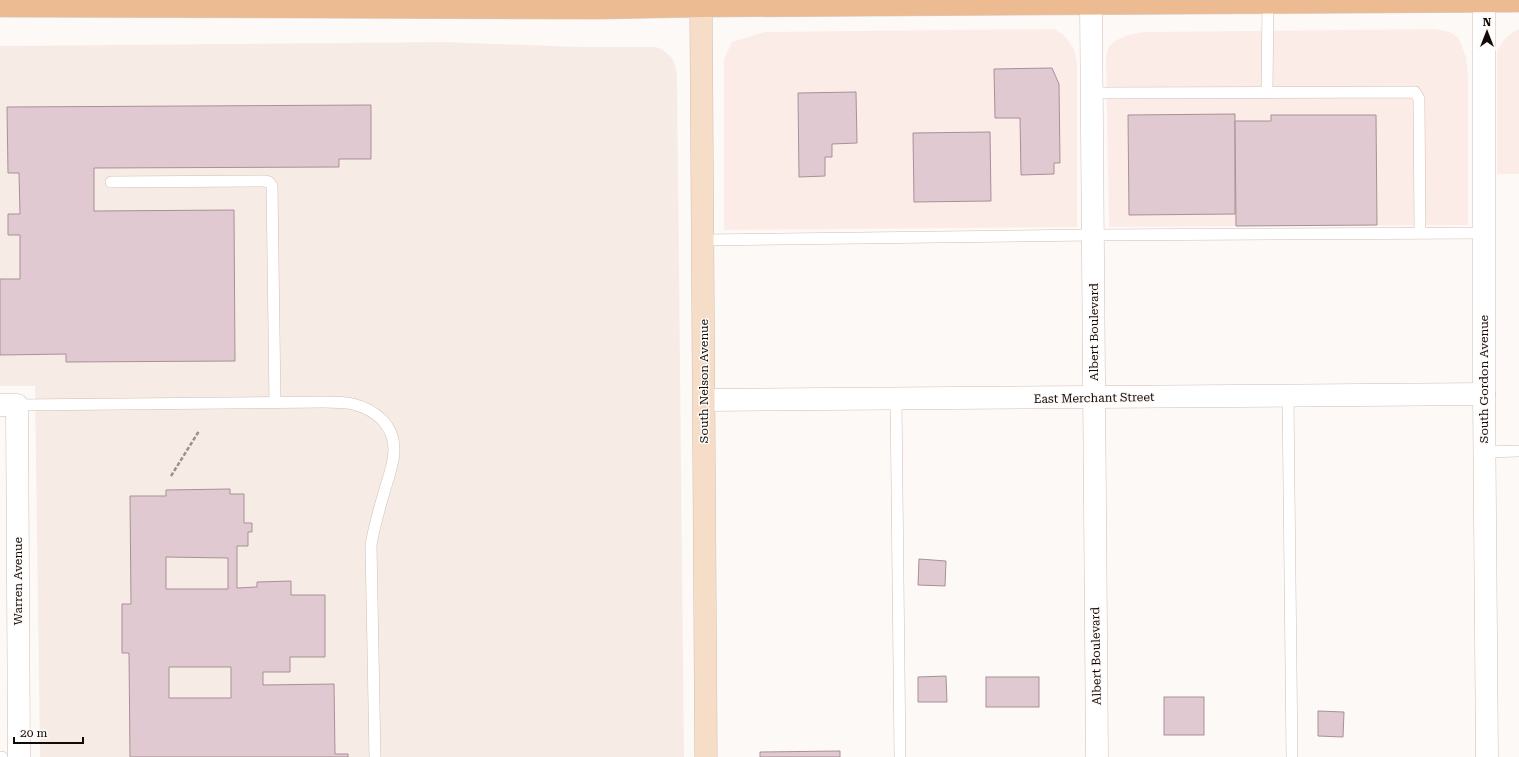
<svg xmlns="http://www.w3.org/2000/svg" width="1519" height="757" font-family="'Roboto Serif',serif">
  <style>
    .commercial { fill: #fcece8 }
    .built { fill: #f7ece5 }
    .building { fill: #e0c9d0; stroke: #a79197; fill-rule: evenodd }
    .lines { fill: none; stroke-linecap: round; stroke-linejoin: round }
    .service-casing { stroke: #d2beb3; stroke-width: 12 }
    .minor-casing { stroke: #d2beb3; stroke-width: 23 }
    .secondary-casing { stroke: #d2beb3; stroke-width: 23 }
    .primary-casing { stroke: #d4d3d2; stroke-width: 23 }
    .path { stroke: #96918f; stroke-width: 2.5; stroke-dasharray: 4 2; stroke-linecap: butt }
    .service { stroke: #fff; stroke-width: 11 }
    .minor { stroke: #fff; stroke-width: 22 }
    .secondary { stroke: #f6ddc8; stroke-width: 22 }
    .primary { stroke: #ecbb92; stroke-width: 22 }
    .labels { text-anchor: middle; dominant-baseline: central; stroke-width: 3; stroke-linejoin: round; paint-order: stroke }
    .street-label { font-size: 12px; fill: #110a07; stroke: #fdf9f7 }
  </style>
  <rect width="100%" height="100%" fill="#fdf9f7"/>
  <g class="commercial">
    <polygon points="1054,29 1064,35 1074,49 1077,64 1077,227 724,230 724,59 732,42 764,32"/>
    <polygon points="1436,29 1449,32 1458,37 1466,57 1468,76 1468,225 1109,227 1106,56 1109,46 1117,40 1128,35 1144,32"/>
    <polygon points="1519,29 1519,174 1497,174 1497,51 1503,41 1514,31"/>
  </g>
  <polygon class="built" points="445,42 580,47 656,47 663,50 671,57 675,64 677,76 684,757 40,757 35,386 0,386 0,46"/>
  <g class="building">
    <polygon points="1052,68 1059,84 1060,163 1054,163 1054,174 1021,175 1020,118 995,118 994,69"/>
    <polygon points="856,92 857,143 832,144 832,157 825,157 825,176 799,177 798,93"/>
    <polygon points="371,105 371,159 339,159 339,167 94,168 94,211 234,210 235,361 66,362 66,354 0,355 0,279 20,279 20,235 8,235 8,214 20,214 19,173 8,173 7,107"/>
    <polygon points="1235,114 1235,214 1129,215 1128,115"/>
    <polygon points="1271,115 1376,115 1377,225 1236,226 1235,121 1271,121"/>
    <polygon points="990,132 991,201 914,202 913,133"/>
    <path d="M230,489V494H244V523H252V532H248V546H237V588L257,587V582L291,581V595H325V657H290V672H263V685L334,684L335,754H348V757H130L129,653H122V604H131L130,496H166V490ZM166,557L228,558V589H166ZM169,667H231V698H169Z"/>
    <polygon points="919,559 946,561 945,586 918,585"/>
    <polygon points="946,676 947,702 918,702 918,677"/>
    <rect x="986" y="677" width="53" height="30"/>
    <rect x="1164" y="697" width="40" height="38"/>
    <polygon points="1318,711 1344,712 1343,737 1318,736"/>
    <polygon points="840,751 840,757 760,757 760,752"/>
  </g>
  <g class="lines">
    <defs>
      <g id="service">
        <polyline points="1267,92 1268,0"/>
        <polyline points="1092,93 1415,92 1419,99 1420,233"/>
        <polyline points="111,182 264,181 269,182 272,186 275,402"/>
        <polyline points="703,240 1093,235 1484,233"/>
        <polyline points="1288,396 1292,757"/>
        <polyline points="896,399 900,757"/>
        <path d="M17,405L323,402C333,402 344,402 353,404C376,410 394,425 394,450C394,463 389,476 385,489C380,507 374,526 371,545L375,757"/>
        <polyline points="1484,452 1519,451"/>
        <polyline points="0,757 2,757"/>
      </g>
      <g id="minor">
        <polyline points="1484,2 1484,394 1487,757"/>
        <polyline points="1091,4 1097,757"/>
        <polyline points="704,400 1484,394"/>
        <polyline points="0,405 17,405 19,757"/>
      </g>
      <polyline id="secondary" points="701,6 706,757"/>
      <polyline id="primary" points="0,6 599,8 701,6 1519,1"/>
    </defs>
    <use href="#service" class="service-casing"/>
    <use href="#minor" class="minor-casing"/>
    <use href="#secondary" class="secondary-casing"/>
    <use href="#primary" class="primary-casing"/>
    <polyline class="path" points="171,476 199,431"/>
    <use href="#service" class="service"/>
    <use href="#minor" class="minor"/>
    <use href="#secondary" class="secondary"/>
    <use href="#primary" class="primary"/>
  </g>
  <g class="labels">
    <g class="street-label">
      <text transform="translate(1094 332) rotate(-90)">Albert Boulevard</text>
      <text transform="translate(1484 379) rotate(-90)">South Gordon Avenue</text>
      <text transform="translate(704 381) rotate(-90)">South Nelson Avenue</text>
      <text transform="translate(1094 398) rotate(-1)">East Merchant Street</text>
      <text transform="translate(18 581) rotate(-90)">Warren Avenue</text>
      <text transform="translate(1096 656) rotate(-91)">Albert Boulevard</text>
    </g>
  </g>
  <g transform="translate(1487 32)" stroke="#fdf9f7" stroke-width="3" paint-order="stroke">
  <path d="M0-3L7 15L0 10L-7 15Z" fill="#110a07"/>
  <text y="-6" font-size="11" font-weight="bold" text-anchor="middle" fill="#110a07">N</text>
  </g>
  <path d="M14 737v6h69v-6" fill="none" stroke="#110a07" stroke-width="2"/>
  <text x="20" y="737" font-size="12" fill="#110a07" stroke="#fdf9f7" stroke-width="3" paint-order="stroke">20 m</text>
</svg>
